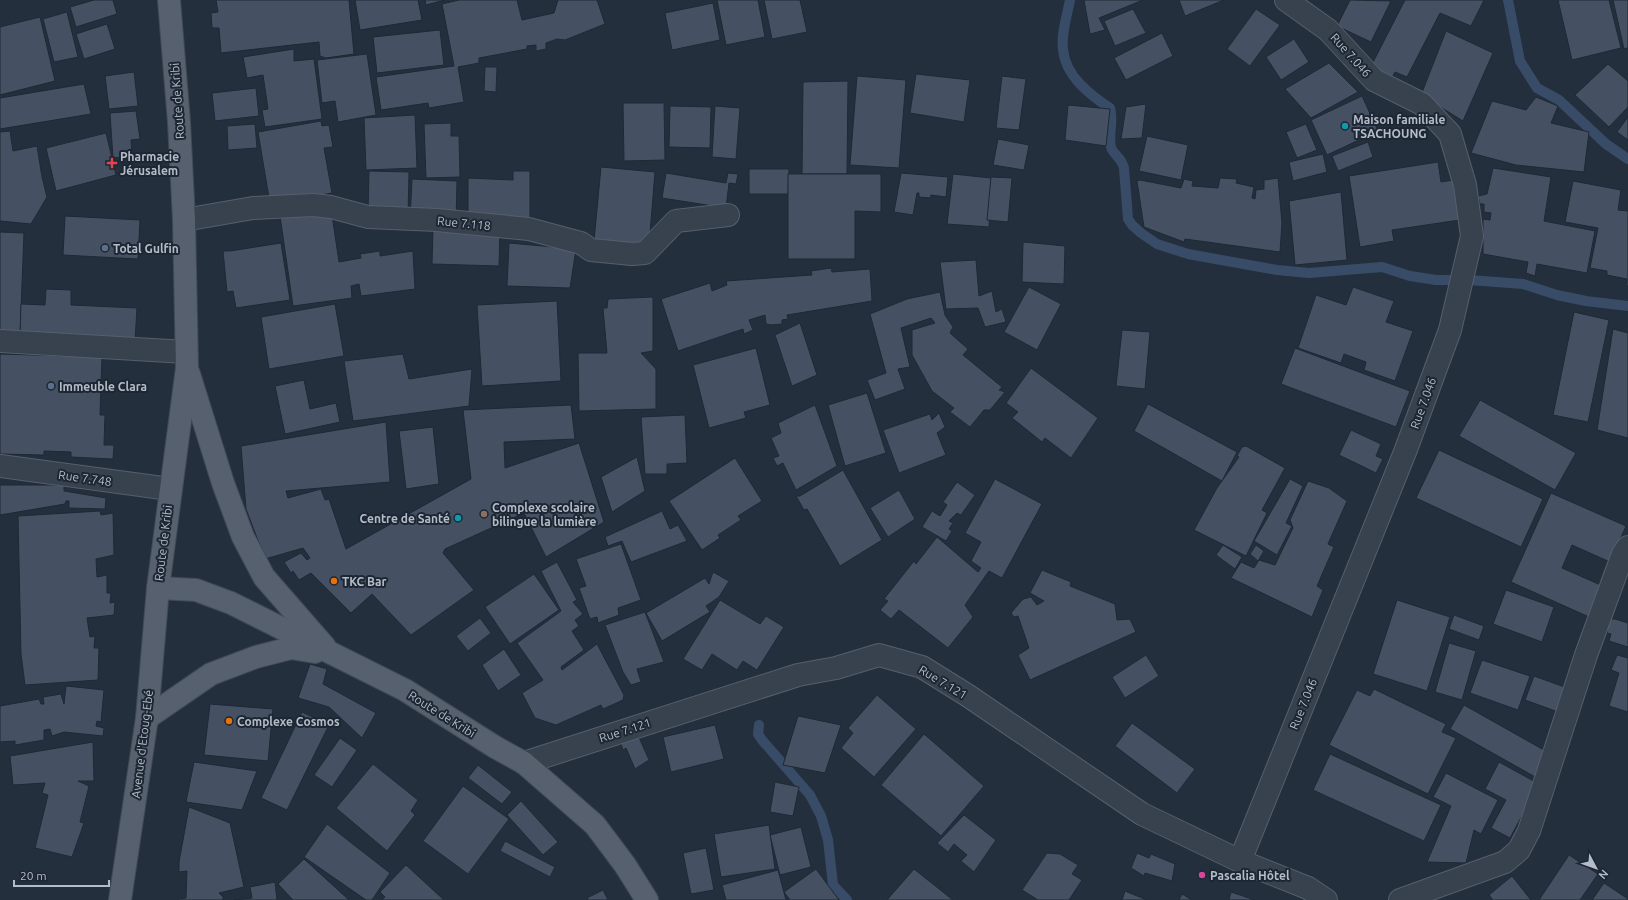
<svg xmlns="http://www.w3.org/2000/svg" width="1628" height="900" font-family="Ubuntu,sans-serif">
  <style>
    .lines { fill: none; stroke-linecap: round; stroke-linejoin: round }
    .stream { stroke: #394c67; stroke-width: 10 }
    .building { fill: #455162; stroke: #1f2835 }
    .minor-casing { stroke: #565f6c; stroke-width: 24 }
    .major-casing { stroke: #414a57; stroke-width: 24 }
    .minor { stroke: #38414e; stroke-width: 22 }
    .major { stroke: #56606e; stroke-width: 22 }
    .culture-dot { fill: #0f9aa8; stroke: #1d2633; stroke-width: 1.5 }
    .health-dot { fill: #e0444e; stroke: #1d2633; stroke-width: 1.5 }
    .service-dot { fill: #5c6f8a; stroke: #1d2633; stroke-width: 1.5 }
    .education-dot { fill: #8d6e63; stroke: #1d2633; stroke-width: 1.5 }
    .food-dot { fill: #e8710a; stroke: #1d2633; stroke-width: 1.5 }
    .hotel-dot { fill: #d1479c; stroke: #1d2633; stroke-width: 1.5 }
    .labels { text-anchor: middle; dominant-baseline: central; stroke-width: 4; stroke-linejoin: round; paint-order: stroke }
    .street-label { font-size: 12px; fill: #b4bcc9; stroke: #1d2633 }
    .poi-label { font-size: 12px; font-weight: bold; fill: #b4bcc9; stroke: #1d2633; text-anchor: start }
  </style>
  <rect width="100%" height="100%" fill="#242f3e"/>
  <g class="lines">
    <g class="stream">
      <path d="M1070,0C1067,16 1061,33 1063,49C1065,76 1090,95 1110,108C1114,121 1108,134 1111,147C1113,155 1121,156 1124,168L1128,219L1132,225L1141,233L1157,244L1188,254L1277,270L1309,273L1382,267L1410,276L1436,280H1457"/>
      <polyline points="1508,0 1520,61 1537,88 1559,100 1606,144 1628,159"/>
      <polyline points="1469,280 1523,284 1557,295 1586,301 1628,306"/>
      <polyline points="759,725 758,734 762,740 810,795 821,816 828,840 833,885 847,900"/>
    </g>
  </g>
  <g class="building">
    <polygon points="94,0 113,0 117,14 76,27 70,7"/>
    <polygon points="216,0 349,0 354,54 326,58 320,56 319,42 221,53 219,28 212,28 211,13 218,12"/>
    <polygon points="355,0 418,0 422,20 360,30"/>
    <polygon points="425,0 445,0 426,5"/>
    <polygon points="459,0 517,0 522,20 554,13 558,0 597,0 605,24 565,40 557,39 546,43 546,49 536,51 536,45 527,46 527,49 479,58 479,63 458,67 464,102 429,108 428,103 381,110 376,77 454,66 442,4"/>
    <polygon points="717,0 758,0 765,37 726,45"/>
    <polygon points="764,0 800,0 807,32 772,39"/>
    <polygon points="1084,0 1143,0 1099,18 1105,30 1090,34"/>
    <polygon points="1179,0 1224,0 1185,16"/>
    <polygon points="1350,0 1391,1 1371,42 1337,26"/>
    <polygon points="1405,0 1484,0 1471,26 1440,13 1407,77 1395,72 1391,79 1370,68"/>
    <polygon points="1558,0 1609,0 1621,48 1572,60"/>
    <polygon points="1613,0 1628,0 1628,48 1624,49"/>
    <polygon points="713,3 720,40 672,50 665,13"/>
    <polygon points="1133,9 1146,33 1115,46 1104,21"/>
    <polygon points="1256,9 1280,25 1250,66 1227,49"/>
    <polygon points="67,12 78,57 54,62 43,19"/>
    <polygon points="40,17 55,81 0,95 0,27"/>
    <polygon points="107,24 115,49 84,59 76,34"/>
    <polygon points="440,30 444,65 377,73 373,37"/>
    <polygon points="1446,31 1493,53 1463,121 1421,95"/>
    <polygon points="1162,33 1173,56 1126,80 1114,58"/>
    <polygon points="1294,39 1309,62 1281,80 1266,57"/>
    <polygon points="294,49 294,61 314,59 322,119 265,127 262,110 268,109 263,75 247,78 243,57"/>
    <polygon points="367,54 376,115 338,122 335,101 322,103 317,60"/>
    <polygon points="1329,63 1358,92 1311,118 1285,89"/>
    <polygon points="1608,64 1628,81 1628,107 1609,127 1575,95"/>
    <polygon points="485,67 497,67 496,92 484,91"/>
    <polygon points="134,72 138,106 109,109 105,76"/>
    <polygon points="916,74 970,80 964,122 910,113"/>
    <polygon points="857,76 906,80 899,168 850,165"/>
    <polygon points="1002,76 1026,79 1019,130 996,128"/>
    <polygon points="848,81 847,174 802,174 803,82"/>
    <polygon points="84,84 91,114 0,129 0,98"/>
    <polygon points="256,88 259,116 215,121 212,93"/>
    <polygon points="1362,96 1378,131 1327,155 1311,120"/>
    <polygon points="1536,97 1558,106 1551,123 1589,132 1584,172 1516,165 1471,153 1492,101 1526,110"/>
    <polygon points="623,103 664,103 665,160 624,161"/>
    <polygon points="1146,104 1142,138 1121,139 1126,107"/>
    <polygon points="1068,105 1110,109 1106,146 1065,140"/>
    <polygon points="670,106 711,107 710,148 669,147"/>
    <polygon points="715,106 740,108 736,159 712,157"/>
    <polygon points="136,111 140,139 131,140 132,156 113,158 110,113"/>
    <polygon points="415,115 417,168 366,170 364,118"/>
    <polygon points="1628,117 1628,140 1617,132"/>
    <polygon points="321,121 322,126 329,125 333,147 324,148 332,193 270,204 258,132"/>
    <polygon points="451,123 451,136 459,136 460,177 426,178 424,124"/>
    <polygon points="255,124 257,148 228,150 227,126"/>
    <polygon points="1306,124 1317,150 1297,158 1286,132"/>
    <polygon points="10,131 13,151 37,146 42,177 47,197 31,224 0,221 0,132"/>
    <polygon points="106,133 116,175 56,191 46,148"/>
    <polygon points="1147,136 1188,145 1181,180 1139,171"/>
    <polygon points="998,139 1029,145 1024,170 993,165"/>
    <polygon points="1368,142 1373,157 1338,171 1332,156"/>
    <polygon points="1323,154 1327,172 1293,181 1289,162"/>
    <polygon points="1438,162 1441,182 1454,180 1460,220 1392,230 1394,241 1360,247 1349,176"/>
    <polygon points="601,167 655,172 649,246 594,241"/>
    <polygon points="1493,168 1551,177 1544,221 1595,231 1587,273 1537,264 1535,276 1526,273 1528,262 1483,254 1483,219 1490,220 1491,213 1484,212 1484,204 1480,204 1478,196 1487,194"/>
    <polygon points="749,169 789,169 788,194 749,194"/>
    <polygon points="369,171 409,172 408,215 368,212"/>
    <polygon points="513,171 530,171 530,222 468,221 468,178 513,180"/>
    <polygon points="666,173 726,183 728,173 738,174 736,184 729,183 726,208 662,198"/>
    <polygon points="901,173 948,177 946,197 931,195 930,198 919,197 919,193 917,193 913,215 894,212"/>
    <polygon points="788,174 881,174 881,212 855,211 855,259 788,259"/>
    <polygon points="953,174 991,178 989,227 947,224"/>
    <polygon points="991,177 1012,178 1008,222 987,220"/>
    <polygon points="1220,178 1237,179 1236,183 1254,187 1252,198 1255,199 1256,190 1264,189 1264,180 1278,178 1282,223 1280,252 1185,239 1184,242 1144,227 1137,181 1140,180 1181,188 1184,179 1193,181 1192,186 1218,188"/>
    <polygon points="412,179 457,181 456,223 410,220"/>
    <polygon points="1573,181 1621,190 1618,210 1628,211 1628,286 1626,286 1627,279 1607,275 1607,271 1590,268 1598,228 1565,222"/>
    <polygon points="1341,192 1347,260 1295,265 1289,201"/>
    <polygon points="331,208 339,262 361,258 360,254 380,251 380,256 413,251 415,289 361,296 359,284 351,286 352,298 293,306 280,216"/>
    <polygon points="65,216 140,220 138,259 63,255"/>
    <polygon points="433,229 500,231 499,266 432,264"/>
    <polygon points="0,232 24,233 20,337 0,337"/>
    <polygon points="1023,242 1065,246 1064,284 1022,282"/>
    <polygon points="281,243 290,300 236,308 233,291 227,292 223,251 230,251"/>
    <polygon points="509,243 576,249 570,288 507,286"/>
    <polygon points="976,260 979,296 992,291 996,312 1002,309 1006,322 985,327 978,308 946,309 940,262"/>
    <polygon points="831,268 832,272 870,269 872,301 787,315 788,319 782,320 782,324 771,325 766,324 765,315 749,320 753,330 744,334 743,329 678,351 661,299 710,283 712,291 727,285 726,281 812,275 811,271"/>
    <polygon points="1029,287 1061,304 1037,350 1004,332"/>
    <polygon points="1353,287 1394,301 1386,322 1413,331 1395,381 1364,370 1366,362 1344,354 1341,363 1298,348 1316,295 1346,305"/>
    <polygon points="46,289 71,290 71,305 137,308 135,341 20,337 21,304 45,305"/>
    <polygon points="940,292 945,315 953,327 950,333 968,349 963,355 1002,387 999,390 1005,392 990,410 984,410 970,427 950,412 954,408 932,391 912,355 912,330 935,323 931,318 901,328 910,367 898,369 905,389 875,400 867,380 886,373 870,314 907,299"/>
    <polygon points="653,297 653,351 641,353 656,369 656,409 579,411 578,353 607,353 603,308 607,308 608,299"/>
    <polygon points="557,301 561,381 482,386 477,305"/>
    <polygon points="335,304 344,356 269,369 261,317"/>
    <polygon points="1574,312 1609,320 1588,422 1553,415"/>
    <polygon points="800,323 817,375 792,386 775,335"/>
    <polygon points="1613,329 1628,333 1628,438 1597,430"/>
    <polygon points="1122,330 1150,332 1145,389 1116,386"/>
    <polygon points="756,348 770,405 744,412 746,418 709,428 693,365"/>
    <polygon points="1295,348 1410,391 1396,427 1281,384"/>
    <polygon points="0,354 102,357 100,415 105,415 104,445 114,445 113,459 71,457 71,452 44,451 44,455 0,454"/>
    <polygon points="403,354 409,379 472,369 469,406 353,421 344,361"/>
    <polygon points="1031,368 1098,418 1071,458 1045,438 1042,442 1012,418 1018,412 1006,403"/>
    <polygon points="304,380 310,409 336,403 340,422 285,434 275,386"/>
    <polygon points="867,393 886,453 845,466 828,405"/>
    <polygon points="1480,400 1576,453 1555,490 1459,436"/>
    <polygon points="1148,404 1237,452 1222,481 1134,431"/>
    <polygon points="571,405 575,439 504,442 505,468 579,443 604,522 546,557 524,513 445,549 443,553 474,590 411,635 372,594 351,613 311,573 299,580 293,571 291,573 284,562 301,553 307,560 310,558 303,548 265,559 246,509 241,446 386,422 390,482 286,491 288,498 321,489 325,500 329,499 346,549 471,479 463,410"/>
    <polygon points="815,405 837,466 796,490 783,463 777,466 773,458 779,456 771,438 781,433 778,423"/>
    <polygon points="939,413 945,427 937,433 946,455 899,473 883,430 930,414 932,420"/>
    <polygon points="685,415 687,463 667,464 667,474 645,474 641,417"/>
    <polygon points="433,427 439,484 406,489 399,431"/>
    <polygon points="1351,430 1381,444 1376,456 1383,459 1376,473 1339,455"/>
    <polygon points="1246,446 1285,468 1262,510 1267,513 1246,556 1194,530 1217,488 1239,457 1237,456 1242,447"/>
    <polygon points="1439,450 1543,499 1521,547 1416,498"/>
    <polygon points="637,457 645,491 612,512 601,477"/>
    <polygon points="735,458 762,501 738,516 741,520 718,535 720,538 702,550 669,501"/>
    <polygon points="843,470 882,540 840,566 807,509 804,510 796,496 800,496"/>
    <polygon points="995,479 1042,504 1002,578 989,571 965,605 973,617 948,648 899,610 891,619 880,610 888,601 884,599 914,561 916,564 937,537 978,572 981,568 971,561 981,542 965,533"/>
    <polygon points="1290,479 1303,486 1286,523 1292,526 1277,555 1254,541"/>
    <polygon points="1308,481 1329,488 1347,501 1328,544 1334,547 1317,586 1323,590 1312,617 1231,578 1241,562 1254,568 1259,560 1275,565 1293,528 1290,520"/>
    <polygon points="957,482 975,495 961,515 957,513 949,521 953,523 949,529 952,531 946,541 922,527 932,511 940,516 947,505 943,502"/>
    <polygon points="0,485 64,485 64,491 106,498 105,509 69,508 69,501 66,501 65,504 0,515"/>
    <polygon points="899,490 915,519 888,537 870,508"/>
    <polygon points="1551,493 1626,526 1610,562 1572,545 1562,568 1603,586 1589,617 1511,582"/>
    <polygon points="100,511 101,515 113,513 114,555 96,559 97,577 107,575 107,593 111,593 110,603 115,602 114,615 87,618 90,637 95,636 94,648 99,648 98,680 25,685 21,654 18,516"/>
    <polygon points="662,511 670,529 678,525 687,541 631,562 622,541 608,546 605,537"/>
    <polygon points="621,544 641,600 618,608 619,615 598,623 597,617 590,619 579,588 586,586 576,559"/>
    <polygon points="1223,545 1242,557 1235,569 1216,555"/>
    <polygon points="1256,545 1264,551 1258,561 1250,554"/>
    <polygon points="557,562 577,600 573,602 583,614 575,620 579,626 572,631 584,650 561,667 562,670 597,644 624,695 623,700 603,709 601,705 556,725 535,718 522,693 543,680 517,643 561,611 541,571"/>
    <polygon points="1042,570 1071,582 1070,586 1115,604 1117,620 1130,619 1136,632 1030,680 1018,655 1029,648 1018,616 1014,617 1011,613 1023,599 1031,597 1037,605 1044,601 1030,593"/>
    <polygon points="713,572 729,581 719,597 706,606 710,612 662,641 646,613 705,578 709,584"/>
    <polygon points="534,574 559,610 510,644 485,607"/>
    <polygon points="1506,590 1554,607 1542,642 1493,624"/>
    <polygon points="720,600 760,624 766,616 784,627 757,670 743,661 737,670 712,654 702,670 683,659"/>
    <polygon points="1397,600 1450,617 1427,691 1373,674"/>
    <polygon points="645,612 664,662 637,669 641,682 631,685 623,672 605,625"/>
    <polygon points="1454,615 1484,626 1479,640 1449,629"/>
    <polygon points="480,618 491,633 468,651 456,636"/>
    <polygon points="1609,619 1615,619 1628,623 1628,647 1609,641 1611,634 1607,633"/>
    <polygon points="1449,643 1476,651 1462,700 1435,692"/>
    <polygon points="504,649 521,675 498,691 482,665"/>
    <polygon points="1146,655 1159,676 1125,698 1112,677"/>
    <polygon points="1617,655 1628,658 1628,712 1609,706 1619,673 1611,670"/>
    <polygon points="1482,660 1530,676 1518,710 1470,693"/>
    <polygon points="310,664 327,669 323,684 376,713 362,738 329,707 298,698"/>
    <polygon points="1534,676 1570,689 1561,713 1525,700"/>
    <polygon points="66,686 104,690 101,722 97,721 96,726 104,728 103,736 64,732 52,736 50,729 44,730 44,740 15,745 15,741 0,742 0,706 39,699 41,704 44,704 43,697 61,694 64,704"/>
    <polygon points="1374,689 1446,724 1442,732 1456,738 1428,794 1329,745 1357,690 1370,696"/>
    <polygon points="877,695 916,729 874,777 841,748 853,733 848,728"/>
    <polygon points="210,704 273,709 268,761 204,755"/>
    <polygon points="1464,705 1551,754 1537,778 1450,729"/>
    <polygon points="302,712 329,725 287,810 261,798"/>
    <polygon points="798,716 841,725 825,773 783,765"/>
    <polygon points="1132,723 1195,769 1177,793 1115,746"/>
    <polygon points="715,725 724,759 671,772 663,737"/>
    <polygon points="924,734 984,786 941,836 881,785"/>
    <polygon points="638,735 649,760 635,769 626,748 623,750 620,741"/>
    <polygon points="340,738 357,750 332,787 314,775"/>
    <polygon points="93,742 94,781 78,781 89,786 80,822 84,823 72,857 35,848 48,795 42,793 45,783 13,785 10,756"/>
    <polygon points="1330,754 1441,805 1424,841 1313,790"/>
    <polygon points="194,762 257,771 242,810 186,802"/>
    <polygon points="1499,762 1539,784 1510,838 1491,828 1506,800 1485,789"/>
    <polygon points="373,764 418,800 411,811 415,815 387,851 336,808"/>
    <polygon points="478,765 512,792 502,804 468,778"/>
    <polygon points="1446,773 1498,800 1481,834 1474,830 1466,863 1427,862 1451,806 1433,797"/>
    <polygon points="775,782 799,787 793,816 770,812"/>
    <polygon points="463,786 509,819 468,874 423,841"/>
    <polygon points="521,801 558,842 543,855 507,815"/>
    <polygon points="189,807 230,823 244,887 219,893 223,897 223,900 178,900 178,899 186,898 187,871 179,872 179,862"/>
    <polygon points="964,815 996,840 974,872 961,861 967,855 954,844 948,852 937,843"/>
    <polygon points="327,824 390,873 372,900 366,900 304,857"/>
    <polygon points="769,825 775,869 721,877 714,834"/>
    <polygon points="801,827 811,867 780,875 770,835"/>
    <polygon points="505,841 555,867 550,877 500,851"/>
    <polygon points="706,848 714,890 691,894 683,853"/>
    <polygon points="1047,853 1060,854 1078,865 1072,874 1082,880 1069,900 1038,900 1022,890"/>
    <polygon points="1137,853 1149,858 1151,854 1175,864 1172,881 1145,873 1144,876 1131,868"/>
    <polygon points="1569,855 1598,874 1580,900 1539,900"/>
    <polygon points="304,859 349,900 293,900 278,884"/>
    <polygon points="406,865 444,900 382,900 385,897 380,892"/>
    <polygon points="816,869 839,900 790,900 784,892"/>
    <polygon points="914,869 953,900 887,900"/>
    <polygon points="778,870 786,900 726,900 722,885"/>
    <polygon points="1512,876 1531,900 1493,900 1489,895"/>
    <polygon points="275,882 277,900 234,900 252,898 250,887"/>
    <polygon points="1604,883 1628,899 1628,900 1592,900"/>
    <polygon points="603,890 608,900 588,900 587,898"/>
    <polygon points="1125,891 1147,900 1122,900"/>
    <polygon points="1231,892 1255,900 1229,900"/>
    <polygon points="1182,894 1192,900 1179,900"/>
  </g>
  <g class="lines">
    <defs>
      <g id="minor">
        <polyline points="184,220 253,208 313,205 331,207 368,217 437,220 529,229 581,243 591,250 632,254 645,253 676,221 728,215"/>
        <polyline points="0,341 186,352"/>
        <polyline points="0,466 170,489"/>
        <polyline points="524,763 798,675 836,668 879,655 922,667 967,695 1142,814 1240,861 1308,888 1326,900"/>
        <polyline points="1240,861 1405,452 1450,330 1472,236 1465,185 1450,134 1422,104 1374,80 1328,30 1286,0"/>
        <polyline points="1400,900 1505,862 1519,850 1529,831 1586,655 1623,554 1628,547"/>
      </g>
      <g id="major">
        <polyline points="189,374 223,483 243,537 264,577 325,647"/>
        <polyline points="158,588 196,590 231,603 405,690 495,747 524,763 595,825 625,865 647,900"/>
        <polyline points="147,718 211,674 256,657 291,648 315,652"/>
        <polyline points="120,900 147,718 158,588 187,368 184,220 179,122 169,0"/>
      </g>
    </defs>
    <use href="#minor" class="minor-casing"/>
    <use href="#major" class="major-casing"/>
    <use href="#minor" class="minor"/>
    <use href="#major" class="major"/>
  </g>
  <g class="culture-dot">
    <circle cx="1345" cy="126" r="4"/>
    <circle cx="458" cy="518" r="4"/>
  </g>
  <path class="health-dot" d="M110 157h4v4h4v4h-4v4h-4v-4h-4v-4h4z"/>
  <g class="service-dot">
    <circle cx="105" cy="248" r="4"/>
    <circle cx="51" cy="386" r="4"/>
  </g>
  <circle class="education-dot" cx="484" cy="514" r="4"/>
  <g class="food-dot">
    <circle cx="334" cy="581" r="4"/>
    <circle cx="229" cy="721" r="4"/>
  </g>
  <circle class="hotel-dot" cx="1202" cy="875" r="4"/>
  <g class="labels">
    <g class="street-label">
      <text transform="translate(1351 55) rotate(48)">Rue 7.046</text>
      <text transform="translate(177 101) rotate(-94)">Route de Kribi</text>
      <text transform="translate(464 223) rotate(6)">Rue 7.118</text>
      <text transform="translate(1423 403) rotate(-70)">Rue 7.046</text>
      <text transform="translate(85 478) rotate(8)">Rue 7.748</text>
      <text transform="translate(163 543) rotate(-83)">Route de Kribi</text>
      <text transform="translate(943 682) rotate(31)">Rue 7.121</text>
      <text transform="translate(1303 704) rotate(-68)">Rue 7.046</text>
      <text transform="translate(442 714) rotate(32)">Route de Kribi</text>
      <text transform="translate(625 730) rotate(-18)">Rue 7.121</text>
      <text transform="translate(142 744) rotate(-83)">Avenue d'Etoug-Ebé</text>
    </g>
    <g class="poi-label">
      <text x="1353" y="119">Maison familiale<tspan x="1353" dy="14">TSACHOUNG</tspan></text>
      <text x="120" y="156">Pharmacie<tspan x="120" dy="14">Jérusalem</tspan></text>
      <text x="113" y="248">Total Gulfin</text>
      <text x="59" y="386">Immeuble Clara</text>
      <text x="492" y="507">Complexe scolaire<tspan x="492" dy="14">bilingue la lumière</tspan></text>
      <text x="450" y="518" text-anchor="end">Centre de Santé</text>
      <text x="342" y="581">TKC Bar</text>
      <text x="237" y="721">Complexe Cosmos</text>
      <text x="1210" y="875">Pascalia Hôtel</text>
    </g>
  </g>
  <g transform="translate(1596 868) rotate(131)" stroke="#1d2633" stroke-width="3" paint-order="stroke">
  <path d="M0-3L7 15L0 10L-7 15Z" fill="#b4bcc9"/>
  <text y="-6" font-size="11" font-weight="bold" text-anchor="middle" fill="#b4bcc9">N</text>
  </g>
  <path d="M14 880v6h95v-6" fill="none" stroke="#b4bcc9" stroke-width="2"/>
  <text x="20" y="880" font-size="12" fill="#b4bcc9" stroke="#1d2633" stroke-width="3" paint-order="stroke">20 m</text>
</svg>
